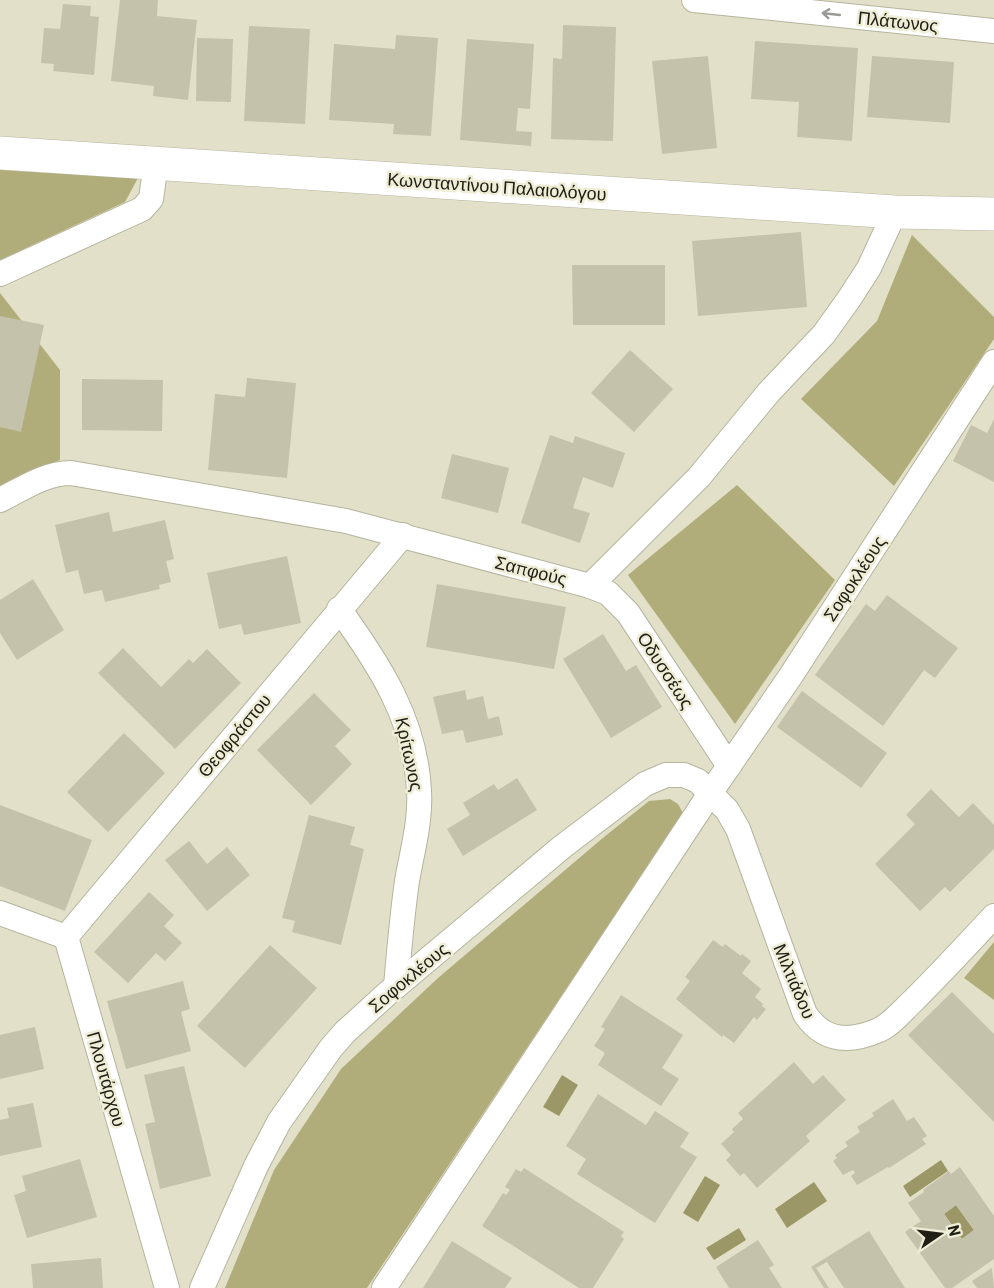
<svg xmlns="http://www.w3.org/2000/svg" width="994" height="1288" font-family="Barlow,sans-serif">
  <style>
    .forest { fill: #b1ad7a }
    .water { fill: #9c9766 }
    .building { fill: #c4c2ab; fill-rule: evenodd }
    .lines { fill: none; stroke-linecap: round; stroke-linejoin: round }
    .street-casing { stroke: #b5b49d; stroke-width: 26 }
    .secondary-casing { stroke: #b5b49d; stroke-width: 34 }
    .street { stroke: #fff; stroke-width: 24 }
    .secondary { stroke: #fff; stroke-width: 33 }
    .oneway { stroke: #9a9a96 }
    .labels { text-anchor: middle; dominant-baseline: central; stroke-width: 5; stroke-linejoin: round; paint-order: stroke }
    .street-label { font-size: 18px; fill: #1f1e15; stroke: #efedd6 }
  </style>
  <rect width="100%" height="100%" fill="#e2e0c9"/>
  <g class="forest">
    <polygon points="0,170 138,178 125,202 0,260"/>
    <polygon points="912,235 994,317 994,339 894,486 801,399 877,321"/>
    <polygon points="0,293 60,370 60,460 0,488"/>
    <polygon points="737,485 835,580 735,724 628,575"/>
    <polygon points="670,799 678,804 683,813 367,1288 225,1288 274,1170 341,1069 438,978 604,837 649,801"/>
    <polygon points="994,942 994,1000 964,978"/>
  </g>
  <g class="water">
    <polygon points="562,1075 578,1085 559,1116 543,1107"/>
    <polygon points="941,1160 948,1171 910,1197 903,1186"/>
    <polygon points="705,1176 720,1185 698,1222 683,1213"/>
    <polygon points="814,1182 827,1201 787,1228 775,1209"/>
    <polygon points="956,1205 974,1230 962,1239 944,1214"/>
    <polygon points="739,1228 746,1240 714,1260 706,1248"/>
  </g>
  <g class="building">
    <polygon points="120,0 158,0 157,16 197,20 188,100 153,96 154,86 111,81"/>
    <polygon points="63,4 91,6 90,16 99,17 94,75 53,71 54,64 41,63 44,28 60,29"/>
    <polygon points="563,25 616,27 613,141 551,139 553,58 562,59"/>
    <polygon points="249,26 310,29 305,124 244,121"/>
    <polygon points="396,35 438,38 431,136 393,134 394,124 329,120 334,44 395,49"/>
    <polygon points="197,38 233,39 231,102 196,101"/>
    <polygon points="467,39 534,44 530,109 518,108 516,131 532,132 531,146 460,140"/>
    <polygon points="755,41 858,48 852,141 797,137 799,102 751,99"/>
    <polygon points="708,56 717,148 662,154 652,61"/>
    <polygon points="872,56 954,62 950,123 867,117"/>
    <polygon points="801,232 807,307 698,316 692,241"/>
    <polygon points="572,265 665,265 665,325 573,325"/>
    <polygon points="0,316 44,325 21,432 0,427"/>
    <polygon points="630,350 673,389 634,432 591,393"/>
    <polygon points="247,378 296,383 287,478 208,470 215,394 245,397"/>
    <polygon points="82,379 163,380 162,431 82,430"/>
    <polygon points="994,419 994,482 953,461 971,425 987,433"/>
    <polygon points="550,435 573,443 575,436 625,453 613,488 583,477 573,508 590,513 580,543 521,523"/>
    <polygon points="452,454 509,468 498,513 441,498"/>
    <polygon points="109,512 113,532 165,520 174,559 166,561 171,582 159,585 160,589 105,602 102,590 84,594 78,570 66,573 55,525"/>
    <polygon points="287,556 301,623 244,635 241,624 219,629 207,573"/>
    <polygon points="33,579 64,630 17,660 0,633 0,600"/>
    <polygon points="437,584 566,607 554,669 426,647"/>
    <polygon points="887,595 958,648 935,678 924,670 883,726 815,675 866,604 875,611"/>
    <polygon points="603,634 626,671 636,665 662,707 611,738 563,659"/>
    <polygon points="123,648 161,687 189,659 193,663 207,649 241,683 175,749 98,673"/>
    <polygon points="465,690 467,700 483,696 488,719 499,716 503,735 466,743 463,730 442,734 433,697"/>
    <polygon points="802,691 887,753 861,788 777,727"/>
    <polygon points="314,693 351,730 335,746 352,764 311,805 257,750"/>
    <polygon points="124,733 165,773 108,832 67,792"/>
    <polygon points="517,778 537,810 463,856 447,829 470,815 463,803 494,784 498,790"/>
    <polygon points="931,789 959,817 973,803 994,825 994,849 950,892 945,887 920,911 875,864 915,824 906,815"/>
    <polygon points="0,805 92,840 65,911 0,886"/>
    <polygon points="309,815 355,827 350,845 364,849 341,945 292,932 295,921 282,918"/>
    <polygon points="189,841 207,864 227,847 250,875 207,911 165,860"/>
    <polygon points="149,892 174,915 164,926 182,943 165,961 156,953 128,983 94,952"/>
    <polygon points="713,940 723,947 725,944 741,956 742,954 751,961 742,973 761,989 755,997 763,1004 762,1006 766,1009 757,1020 754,1017 734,1043 723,1035 722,1037 676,999 690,981 685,977"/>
    <polygon points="270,945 317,988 245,1068 197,1026"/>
    <polygon points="183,981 190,1009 181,1012 191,1051 126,1069 107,1001"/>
    <polygon points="952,992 994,1034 994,1122 908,1035"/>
    <polygon points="621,995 683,1035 662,1068 679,1079 661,1106 598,1065 605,1053 594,1046 605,1029 601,1027"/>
    <polygon points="35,1027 44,1069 0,1079 0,1035"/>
    <polygon points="794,1062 813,1084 823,1075 846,1100 806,1136 810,1141 757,1188 744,1173 740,1176 726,1160 731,1155 721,1144 734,1132 732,1129 743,1119 738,1113"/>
    <polygon points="184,1066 211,1176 160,1189 145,1124 155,1122 144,1075"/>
    <polygon points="598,1094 646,1125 655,1111 689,1133 680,1147 697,1157 655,1223 577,1174 586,1159 566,1146"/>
    <polygon points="893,1099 907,1121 914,1117 927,1136 922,1139 926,1144 889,1168 888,1167 857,1185 851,1176 855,1173 853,1170 843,1175 833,1161 837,1158 835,1155 848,1146 845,1142 860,1132 857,1127 874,1116 872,1113"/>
    <polygon points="33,1103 42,1147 0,1156 0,1120 9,1118 7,1108"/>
    <polygon points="80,1159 97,1217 27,1238 14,1195 26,1191 22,1176"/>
    <path d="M960,1167L994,1216V1259L952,1288H945L905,1232L921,1221L908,1203L924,1192L923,1190L949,1171L951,1174ZM956,1205L974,1230L962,1239L944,1214Z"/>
    <polygon points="524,1168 624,1232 621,1236 624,1239 593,1288 579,1288 482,1226 503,1193 506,1195 510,1190 505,1187 516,1169 521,1172"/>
    <polygon points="869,1231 905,1288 844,1288 827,1262 816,1268 829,1288 824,1288 811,1267"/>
    <polygon points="758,1240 774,1265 769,1268 782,1288 729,1288 716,1267"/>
    <polygon points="452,1241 512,1278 505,1288 423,1288"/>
    <polygon points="101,1258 103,1288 33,1288 31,1264"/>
    <polygon points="992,1268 994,1288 977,1288 972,1281"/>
  </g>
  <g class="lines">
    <defs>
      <g id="street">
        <polyline points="694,0 994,31"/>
        <polyline points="0,274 142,209 151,199 156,163"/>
        <path d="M0,500C22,489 45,473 71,473L346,521L590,586L608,593L628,613L729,766"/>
        <polyline points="590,586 699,477 769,392 824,334 849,299 869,268 895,212"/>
        <path d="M339,609C379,664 416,721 419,791C421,821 412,852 407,881C402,916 399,951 396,986"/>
        <polyline points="0,913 66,937 167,1288"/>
        <polyline points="66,937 403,535"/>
        <path d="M202,1288L256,1166L279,1122L331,1048L345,1032L388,993L562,847L645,784L666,775H684L698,781L727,810L738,829L805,1014C824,1042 849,1043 879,1030C892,1024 903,1010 914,1000C941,973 968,944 994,916"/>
        <polyline points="384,1288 711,792 790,677 994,362"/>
      </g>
      <polyline id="secondary" points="0,153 895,212 994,214"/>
    </defs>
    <use href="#street" class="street-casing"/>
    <use href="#secondary" class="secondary-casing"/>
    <use href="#street" class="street"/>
    <use href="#secondary" class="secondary"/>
  </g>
  <defs><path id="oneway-shaft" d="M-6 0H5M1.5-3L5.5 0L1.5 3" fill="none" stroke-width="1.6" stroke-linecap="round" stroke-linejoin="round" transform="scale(1.5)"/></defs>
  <use class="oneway" href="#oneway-shaft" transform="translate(831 14) rotate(-174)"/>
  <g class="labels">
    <g class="street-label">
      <text transform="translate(898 21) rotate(6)">Πλάτωνος</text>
      <text transform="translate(497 186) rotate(4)">Κωνσταντίνου Παλαιολόγου</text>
      <text transform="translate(531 570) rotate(14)">Σαπφούς</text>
      <text transform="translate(854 578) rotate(-57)">Σοφοκλέους</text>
      <text transform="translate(666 670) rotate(57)">Οδυσσέως</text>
      <text transform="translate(234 735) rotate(-50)">Θεοφράστου</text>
      <text transform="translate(410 754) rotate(78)">Κρίτωνος</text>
      <text transform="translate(408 977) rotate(-40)">Σοφοκλέους</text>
      <text transform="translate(795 981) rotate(67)">Μιλτιάδου</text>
      <text transform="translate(107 1079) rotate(74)">Πλουτάρχου</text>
    </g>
  </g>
  <g transform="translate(940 1234) rotate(76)" stroke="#efedd6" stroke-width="4.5" paint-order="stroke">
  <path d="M0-4.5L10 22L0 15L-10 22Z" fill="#1f1e15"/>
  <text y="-9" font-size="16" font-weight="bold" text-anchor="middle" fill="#1f1e15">N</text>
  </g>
</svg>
